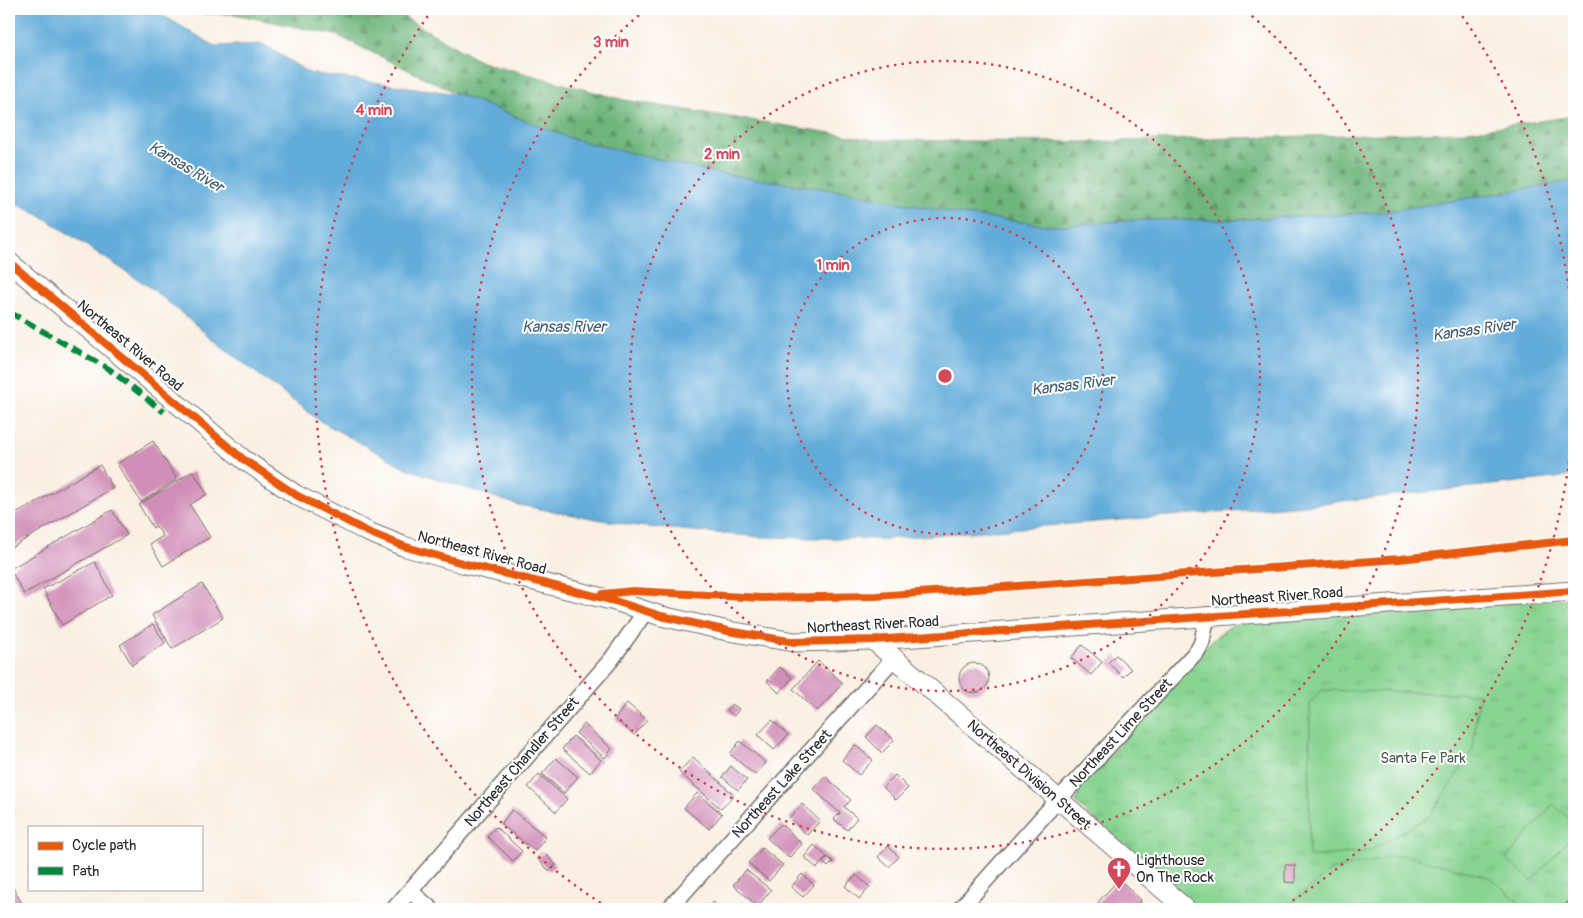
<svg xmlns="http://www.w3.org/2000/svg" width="1583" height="918" font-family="Pangolin,sans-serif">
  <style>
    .forest { fill: url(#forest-firs); stroke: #4c7053 }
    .park { fill: url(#park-tufts); stroke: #5a805e }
    .pitch { fill: #88d491; stroke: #5a805e }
    .water { fill: #62acda; stroke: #466c82 }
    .building { fill: #d18fb8 }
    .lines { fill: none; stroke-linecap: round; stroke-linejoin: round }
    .minor-casing { stroke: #73706b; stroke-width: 18 }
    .tertiary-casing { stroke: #73706b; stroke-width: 21 }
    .minor { stroke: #fff; stroke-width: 15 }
    .tertiary { stroke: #fff; stroke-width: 19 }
    .rail { stroke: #2b2b2b; stroke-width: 4 }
    .quiet { stroke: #00873e; stroke-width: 6; stroke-dasharray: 12 6; stroke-linecap: butt }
    .cycleway-casing { stroke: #fff; stroke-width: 11 }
    .cycleway { stroke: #e8590c; stroke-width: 8 }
    .ring { fill: none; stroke: #d1495b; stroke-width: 2.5; stroke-dasharray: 2.5 5 }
    .labels { text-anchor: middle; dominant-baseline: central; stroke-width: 4; stroke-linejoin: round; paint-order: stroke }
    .street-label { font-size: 15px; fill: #2b2b2b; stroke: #fff }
    .park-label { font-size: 15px; fill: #475e4a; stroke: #fff }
    .poi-label { font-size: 15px; fill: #2b2b2b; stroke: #fff; text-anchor: start }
    .water-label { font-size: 16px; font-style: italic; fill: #415f71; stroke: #fff }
    .centre { fill: #d1495b; stroke: #fff; stroke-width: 2.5 }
    .ring-label { font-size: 15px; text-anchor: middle; font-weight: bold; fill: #d1495b; stroke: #fff; stroke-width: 4; stroke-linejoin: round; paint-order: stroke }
  </style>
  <defs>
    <pattern id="forest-firs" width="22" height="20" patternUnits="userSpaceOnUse" patternTransform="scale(1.25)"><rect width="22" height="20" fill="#6eb67b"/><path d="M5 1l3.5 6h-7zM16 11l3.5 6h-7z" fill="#5b9465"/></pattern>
    <pattern id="park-tufts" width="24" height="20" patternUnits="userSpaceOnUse" patternTransform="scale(1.25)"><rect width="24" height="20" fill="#88d491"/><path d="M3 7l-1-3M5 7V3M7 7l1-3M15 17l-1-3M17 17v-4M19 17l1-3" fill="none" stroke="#76b67d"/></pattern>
  </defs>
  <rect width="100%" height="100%" fill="#fff"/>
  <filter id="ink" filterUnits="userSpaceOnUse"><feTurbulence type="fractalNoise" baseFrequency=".02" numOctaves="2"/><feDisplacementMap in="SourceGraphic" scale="10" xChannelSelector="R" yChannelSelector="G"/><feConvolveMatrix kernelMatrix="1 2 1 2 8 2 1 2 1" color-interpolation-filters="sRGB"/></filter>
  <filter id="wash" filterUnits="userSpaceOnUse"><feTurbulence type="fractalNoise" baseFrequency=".0096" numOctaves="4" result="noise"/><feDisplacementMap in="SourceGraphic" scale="20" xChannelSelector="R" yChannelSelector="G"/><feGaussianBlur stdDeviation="1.12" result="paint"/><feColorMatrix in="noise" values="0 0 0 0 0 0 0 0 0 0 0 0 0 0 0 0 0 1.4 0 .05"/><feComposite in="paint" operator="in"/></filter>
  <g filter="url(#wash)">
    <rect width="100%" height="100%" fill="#faefe2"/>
    <polygon class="forest" points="186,9 391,9 479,61 624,100 875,140 1084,142 1461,132 1574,116 1574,181 1383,212 1230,220 1137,220 1053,226 957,214 847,192 715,173 572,139 458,94 336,35 234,14 195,14"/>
    <path class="park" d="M1574,598V896L1562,909H1194L1076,803L1080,788C1107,758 1134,727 1161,697C1186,668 1210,635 1244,619Z"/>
    <g class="pitch">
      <polygon points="1322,690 1479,694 1473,749 1430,816 1369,851 1309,857 1310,703"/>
      <polygon points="1553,804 1574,823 1574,834 1532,881 1506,859"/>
      <polygon points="1403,855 1489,877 1518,901 1511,909 1285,909 1331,870"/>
    </g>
    <polygon class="water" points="9,9 152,9 215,46 263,44 309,73 458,94 572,139 715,173 847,192 957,214 1053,226 1137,220 1230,220 1383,212 1574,181 1574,476 1305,505 883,539 760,537 637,526 518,505 408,469 320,421 225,349 151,288 43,217 9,200"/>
    <g id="blocks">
      <g class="building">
        <polygon points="153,441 177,479 141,502 117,464"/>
        <polygon points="100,465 113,488 9,549 9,518"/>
        <polygon points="193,471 207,494 190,505 210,537 163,566 150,544 163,536 156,526 153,528 139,505"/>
        <polygon points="112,510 127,535 24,594 10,569"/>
        <polygon points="95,562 112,595 62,625 43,589"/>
        <polygon points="202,584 223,618 172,649 152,615"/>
        <polygon points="153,624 165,643 132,665 120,645"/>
        <polygon points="1082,645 1102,662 1091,675 1071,658"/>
        <polygon points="1116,655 1131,669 1123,677 1108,663"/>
        <polygon points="818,661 843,683 817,711 793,689"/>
        <circle cx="974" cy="678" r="15"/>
        <polygon points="780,667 792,678 779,693 767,681"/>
        <polygon points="627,703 647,720 634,735 615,719"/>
        <polygon points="732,704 739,709 734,716 727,710"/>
        <polygon points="772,720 788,735 774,750 758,735"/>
        <polygon points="584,724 612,749 605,758 576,733"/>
        <polygon points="877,725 894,740 882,753 866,737"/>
        <polygon points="573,736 601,760 590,773 562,749"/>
        <polygon points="740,741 766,763 755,775 730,754"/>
        <polygon points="855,745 873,760 859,775 842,760"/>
        <polygon points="693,757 734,795 721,809 679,772"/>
        <polygon points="556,758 578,777 564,793 542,774"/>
        <polygon points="731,766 747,780 738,790 722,777"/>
        <polygon points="539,774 567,799 556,812 528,787"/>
        <polygon points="895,775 908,788 896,800 883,787"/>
        <polygon points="825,776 851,800 844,807 857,818 847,830 834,819 840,813 813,789"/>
        <polygon points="697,793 722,814 709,829 684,808"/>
        <polygon points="802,804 820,821 807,835 789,818"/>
        <polygon points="512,810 546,837 535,851 501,824"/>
        <polygon points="781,824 802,844 789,858 767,838"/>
        <polygon points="496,827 522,851 513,861 487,836"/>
        <polygon points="814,845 827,857 817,868 804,857"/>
        <polygon points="888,846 899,857 889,867 878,857"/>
        <polygon points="762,848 783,865 769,881 748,863"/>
        <polygon points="544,852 556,865 549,871 537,858"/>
        <polygon points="828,857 833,862 828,867 823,862"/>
        <polygon points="1285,865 1295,865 1295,883 1285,882"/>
        <polygon points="746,870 771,890 758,906 733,885"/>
        <polygon points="802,874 814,885 803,897 791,887"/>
        <polygon points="856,875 870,887 859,899 845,886"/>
        <polygon points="1119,879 1141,900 1132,909 1106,909 1098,902"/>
        <polygon points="9,881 19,898 25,909 9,909"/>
        <polygon points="713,902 721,909 707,909"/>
      </g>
    </g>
  </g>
  <g filter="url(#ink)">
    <use href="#blocks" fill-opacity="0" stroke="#73706b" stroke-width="1"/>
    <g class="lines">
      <defs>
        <g id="minor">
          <polyline points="410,891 431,909"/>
          <polyline points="394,909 611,660 646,611"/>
          <polyline points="669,909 894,658"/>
          <polyline points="960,909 1046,813 1198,650 1202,642 1207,615"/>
          <polyline points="1573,909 1574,908"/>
        </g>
        <g id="tertiary">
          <polyline points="9,262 243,459 296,495 368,532 403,546 466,564 615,601 661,616 728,631 795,642 873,640 1574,591"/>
          <polyline points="873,640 1186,909"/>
        </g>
      </defs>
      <use href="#minor" class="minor-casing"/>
      <use href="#tertiary" class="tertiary-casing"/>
      <use href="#minor" class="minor"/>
      <use href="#tertiary" class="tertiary"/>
      <polyline class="rail" points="9,11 10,9"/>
      <polyline class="quiet" points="9,312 109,369 164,412"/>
      <defs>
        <g id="cycleway">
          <polyline points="9,262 243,459 296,495 368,532 403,546 466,564 615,601 661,616 728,631 795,642 873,640 1574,591"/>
          <polyline points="603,594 633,591 762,598 876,596 1400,559 1574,540"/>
        </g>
      </defs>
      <use href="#cycleway" class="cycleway-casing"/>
      <use href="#cycleway" class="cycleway"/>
    </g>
  </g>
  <g class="ring">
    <circle cx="945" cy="376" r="158"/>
    <circle cx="945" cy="376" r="315"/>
    <path d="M1246 11A473 473 0 1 1 644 11"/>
    <path d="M1574 409A630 630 0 0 1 1283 907M607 907A630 630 0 0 1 432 10M1458 10A630 630 0 0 1 1574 343"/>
  </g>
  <defs>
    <symbol id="church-pin" viewBox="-11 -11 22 30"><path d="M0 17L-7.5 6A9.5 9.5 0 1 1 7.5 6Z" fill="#d1495b" stroke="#fff"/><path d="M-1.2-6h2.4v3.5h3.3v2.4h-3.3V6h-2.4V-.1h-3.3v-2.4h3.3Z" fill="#fff"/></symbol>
  </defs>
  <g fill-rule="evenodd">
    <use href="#church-pin" x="1105" y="855" width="28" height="38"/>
  </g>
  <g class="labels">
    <g class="street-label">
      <text transform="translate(130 346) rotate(40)">Northeast River Road</text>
      <text transform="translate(482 553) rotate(15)">Northeast River Road</text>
      <text transform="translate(1277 597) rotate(-4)">Northeast River Road</text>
      <text transform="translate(873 625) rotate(-3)">Northeast River Road</text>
      <text transform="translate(1121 733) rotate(-47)">Northeast Lime Street</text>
      <text transform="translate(522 762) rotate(-49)">Northeast Chandler Street</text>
      <text transform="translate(1029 775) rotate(41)">Northeast Division Street</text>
      <text transform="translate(782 784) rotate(-48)">Northeast Lake Street</text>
    </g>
    <g class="park-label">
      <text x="1423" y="758">Santa Fe Park</text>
    </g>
    <g class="poi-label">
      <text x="1136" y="860">Lighthouse<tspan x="1136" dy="17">On The Rock</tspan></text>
    </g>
    <g class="water-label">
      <text transform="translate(186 167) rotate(31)">Kansas River</text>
      <text x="564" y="327">Kansas River</text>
      <text transform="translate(1474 330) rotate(-8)">Kansas River</text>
      <text transform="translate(1073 385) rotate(-7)">Kansas River</text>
    </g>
  </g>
  <circle cx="945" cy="376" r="8" class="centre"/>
  <g class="ring-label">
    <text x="611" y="47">3 min</text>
    <text x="374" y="115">4 min</text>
    <text x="722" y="159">2 min</text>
    <text x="833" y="270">1 min</text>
  </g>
  <rect width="1583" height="918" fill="none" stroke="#fff" stroke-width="30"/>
  <rect x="28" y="826" width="175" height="65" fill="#ffffff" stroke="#aaaaaa"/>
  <rect x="38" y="842" width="25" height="8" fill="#e8590c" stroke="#aaaaaa"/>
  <text x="72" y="850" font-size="15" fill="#2b2b2b">Cycle path</text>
  <rect x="38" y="867" width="25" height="8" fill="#00873e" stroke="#aaaaaa"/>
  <text x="72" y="876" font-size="15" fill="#2b2b2b">Path</text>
</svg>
